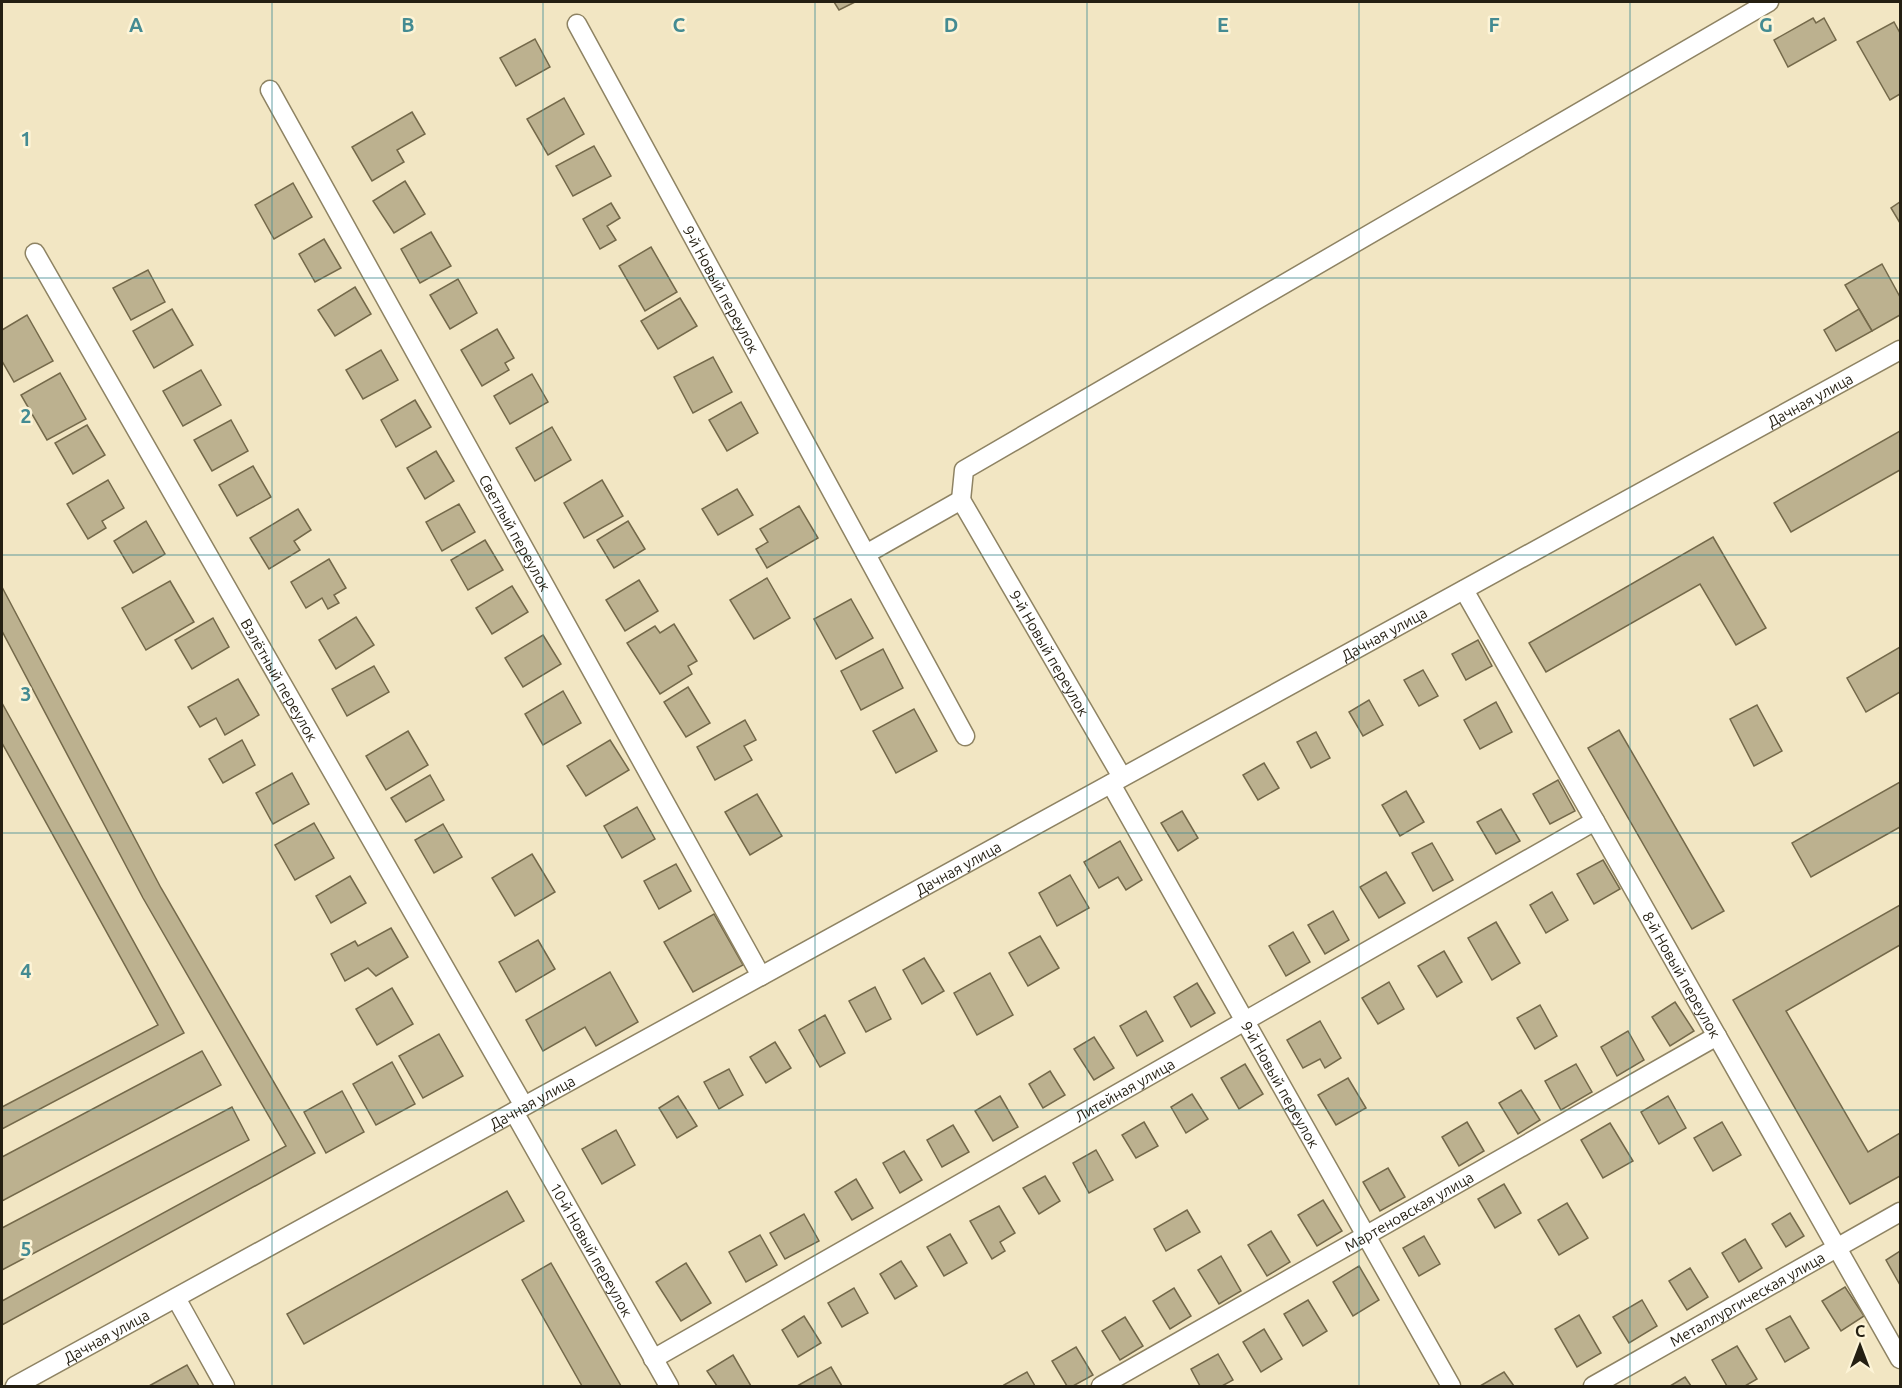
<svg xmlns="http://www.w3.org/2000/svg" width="1902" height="1388" font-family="Ubuntu,sans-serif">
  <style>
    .building { fill: #bcb18f; stroke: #74694a; stroke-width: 1.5 }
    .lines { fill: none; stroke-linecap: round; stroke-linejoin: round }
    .minor-casing { stroke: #8e8363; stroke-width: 21 }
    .minor { stroke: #fff; stroke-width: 18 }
    .grid { fill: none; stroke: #448b92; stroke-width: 1.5; stroke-opacity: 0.55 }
    .labels { text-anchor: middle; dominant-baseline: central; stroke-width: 5; stroke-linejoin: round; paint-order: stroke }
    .street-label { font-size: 15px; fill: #241f12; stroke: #fdf4d7 }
    .grid-label { font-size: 20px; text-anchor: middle; font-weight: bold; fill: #448b92; stroke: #fdf4d7; stroke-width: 5; stroke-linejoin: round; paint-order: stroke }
  </style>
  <rect width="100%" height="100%" fill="#f2e6c3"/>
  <g class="building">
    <polygon points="834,2 855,2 839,10"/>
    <polygon points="1813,18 1816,23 1824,18 1836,40 1788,67 1774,40"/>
    <polygon points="1894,22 1900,33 1900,94 1890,100 1857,42"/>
    <polygon points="535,39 550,67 516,86 500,58"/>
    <polygon points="564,98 584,134 548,155 527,119"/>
    <polygon points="412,112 425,134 397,150 404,162 372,181 352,147"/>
    <polygon points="594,146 611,176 573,196 556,166"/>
    <polygon points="405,181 425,214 394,233 373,201"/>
    <polygon points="293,183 312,217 274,239 255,205"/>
    <polygon points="1900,202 1900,223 1891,208"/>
    <polygon points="611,203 620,218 607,226 616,240 600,249 583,219"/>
    <polygon points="431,232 451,266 420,283 401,249"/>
    <polygon points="324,239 341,268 315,282 299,254"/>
    <polygon points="651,247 677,292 645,311 619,266"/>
    <polygon points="1882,264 1900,297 1900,315 1872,331 1845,285"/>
    <polygon points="148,270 165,302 131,320 113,288"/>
    <polygon points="458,279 477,313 450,329 430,295"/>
    <polygon points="355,287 371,314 335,336 318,310"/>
    <polygon points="680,298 697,326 658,349 641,321"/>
    <polygon points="172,309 193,345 154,368 133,331"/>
    <polygon points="1859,309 1872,331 1836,351 1824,330"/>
    <polygon points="27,315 53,361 14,382 2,361 2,330"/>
    <polygon points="497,329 514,358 505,363 509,370 482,386 461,350"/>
    <polygon points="381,350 398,380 363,399 346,370"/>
    <polygon points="713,357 732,392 693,413 674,377"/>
    <polygon points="201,370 221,405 183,426 163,391"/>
    <polygon points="60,373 86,419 47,440 21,395"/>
    <polygon points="532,374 548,402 510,424 494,396"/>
    <polygon points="415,400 431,427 396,447 381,420"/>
    <polygon points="741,402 758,433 727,451 709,420"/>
    <polygon points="231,420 248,451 212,471 194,440"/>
    <polygon points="87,425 105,455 73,474 55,443"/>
    <polygon points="552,427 571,460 535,481 516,448"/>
    <polygon points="1900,431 1900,470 1791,532 1774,503"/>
    <polygon points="436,451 454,481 425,499 407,468"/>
    <polygon points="253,466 271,497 237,516 219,485"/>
    <polygon points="108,480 124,508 102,521 106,528 88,539 67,504"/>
    <polygon points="602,480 623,516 584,538 564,503"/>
    <polygon points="737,489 753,515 718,535 702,509"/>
    <polygon points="459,504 475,532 442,551 426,522"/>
    <polygon points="799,506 818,538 767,568 756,549 768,542 760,529"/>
    <polygon points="298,509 311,530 294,541 300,550 269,569 250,538"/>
    <polygon points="146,521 165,554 133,573 114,541"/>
    <polygon points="628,521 645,549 614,568 597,540"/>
    <polygon points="1713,537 1766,628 1736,645 1700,584 1546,672 1529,643"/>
    <polygon points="485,540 503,570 468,590 451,560"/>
    <polygon points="329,559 346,588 334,595 339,603 328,609 322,598 306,608 291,582"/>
    <polygon points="767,578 790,618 754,639 730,600"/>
    <polygon points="639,580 658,611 625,631 606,600"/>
    <polygon points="170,581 194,622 146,650 122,608"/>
    <polygon points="512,586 528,612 492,634 476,608"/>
    <polygon points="2,587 161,888 315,1153 2,1325 2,1301 286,1146 143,898 2,631"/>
    <polygon points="851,599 873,638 836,659 814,619"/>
    <polygon points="356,617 374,645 336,669 319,640"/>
    <polygon points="213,618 229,647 192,669 175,640"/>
    <polygon points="674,624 697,661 688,666 692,674 660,694 627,643 655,626 660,633"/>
    <polygon points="543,635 561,664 523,687 505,658"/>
    <polygon points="1478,640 1492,666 1466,680 1452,654"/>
    <polygon points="1900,647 1900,692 1866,712 1847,678"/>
    <polygon points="883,649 903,688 861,710 841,671"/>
    <polygon points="374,666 389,692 347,716 332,689"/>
    <polygon points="1423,670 1438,696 1419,706 1404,680"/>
    <polygon points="238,679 259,715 225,735 216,718 200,727 188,707"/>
    <polygon points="688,687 710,723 686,737 664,702"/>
    <polygon points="563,691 581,723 543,745 525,714"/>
    <polygon points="1369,700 1383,725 1363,736 1349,712"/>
    <polygon points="1496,702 1512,732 1480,749 1464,720"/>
    <polygon points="2,703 184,1033 2,1129 2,1107 158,1025 2,743"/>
    <polygon points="1757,705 1782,751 1754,766 1730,719"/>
    <polygon points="914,709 937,751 896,773 873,731"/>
    <polygon points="745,720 756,740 744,746 752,760 715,780 697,747"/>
    <polygon points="1619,730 1724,911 1692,929 1588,748"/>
    <polygon points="408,731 428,765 386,790 366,756"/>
    <polygon points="1316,732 1330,758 1311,768 1297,742"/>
    <polygon points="242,740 255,765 223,783 209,759"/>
    <polygon points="610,740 629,770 586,796 567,766"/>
    <polygon points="1264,763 1279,788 1258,800 1243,775"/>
    <polygon points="292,773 309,804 273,824 256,793"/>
    <polygon points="430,775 444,800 406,822 391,798"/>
    <polygon points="1558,780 1575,811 1550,824 1533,794"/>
    <polygon points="1900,782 1900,827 1811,877 1792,843"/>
    <polygon points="1406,791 1424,822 1400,836 1382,805"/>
    <polygon points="757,794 782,836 750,855 725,812"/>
    <polygon points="637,807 655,839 622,858 604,826"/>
    <polygon points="1501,809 1520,841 1496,854 1477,822"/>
    <polygon points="1182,811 1198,838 1178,851 1161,823"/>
    <polygon points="314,823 334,858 295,880 275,845"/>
    <polygon points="443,824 462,857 434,873 415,840"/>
    <polygon points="1120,841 1142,880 1126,890 1118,877 1099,888 1084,862"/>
    <polygon points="1432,843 1453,880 1433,891 1412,853"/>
    <polygon points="532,854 555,892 515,916 492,878"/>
    <polygon points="1603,860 1620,889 1594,904 1577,874"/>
    <polygon points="676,864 691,891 659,909 644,881"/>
    <polygon points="1386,872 1405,903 1379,918 1360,887"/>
    <polygon points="1070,875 1089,908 1057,926 1039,893"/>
    <polygon points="350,876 366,903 331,923 316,896"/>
    <polygon points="1552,892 1568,920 1546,933 1530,905"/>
    <polygon points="1900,905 1900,945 1786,1011 1868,1152 1900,1133 1900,1176 1850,1204 1733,1000"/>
    <polygon points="1333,911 1349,940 1325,954 1308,925"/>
    <polygon points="714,914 743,965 693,992 664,942"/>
    <polygon points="1496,922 1520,963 1492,980 1468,938"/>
    <polygon points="391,928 408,957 376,976 368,968 345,981 331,954 355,941 358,946"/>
    <polygon points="1293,932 1310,962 1286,976 1269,946"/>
    <polygon points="1040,936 1059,968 1028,986 1009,953"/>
    <polygon points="538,940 555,969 516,992 499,962"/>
    <polygon points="1444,951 1462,982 1437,997 1418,966"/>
    <polygon points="924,958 944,991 922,1004 903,970"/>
    <polygon points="610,972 638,1022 596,1046 585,1027 543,1051 526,1020"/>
    <polygon points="990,973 1013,1015 977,1035 954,993"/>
    <polygon points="1389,982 1404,1009 1378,1024 1362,998"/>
    <polygon points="1197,983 1215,1013 1191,1027 1174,997"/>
    <polygon points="875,987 891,1019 866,1032 849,1001"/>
    <polygon points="392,988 413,1024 377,1045 356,1009"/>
    <polygon points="1675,1002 1694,1031 1670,1046 1652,1017"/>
    <polygon points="1540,1005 1557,1036 1535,1049 1517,1018"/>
    <polygon points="1146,1011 1163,1041 1137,1056 1120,1026"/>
    <polygon points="825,1015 845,1053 820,1067 799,1030"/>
    <polygon points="1320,1021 1341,1058 1325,1068 1320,1059 1303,1068 1287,1040"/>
    <polygon points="1628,1031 1644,1060 1617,1076 1601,1047"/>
    <polygon points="439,1034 463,1076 423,1098 399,1056"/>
    <polygon points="1094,1037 1114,1068 1094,1080 1074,1049"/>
    <polygon points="775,1042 791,1068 766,1083 750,1057"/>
    <polygon points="202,1051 221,1085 2,1201 2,1157"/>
    <polygon points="392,1062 415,1104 376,1125 353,1084"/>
    <polygon points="1245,1064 1263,1094 1239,1109 1221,1078"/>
    <polygon points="1576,1064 1592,1092 1561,1110 1545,1081"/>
    <polygon points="729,1069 743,1095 719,1109 704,1082"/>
    <polygon points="1050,1071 1065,1095 1043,1108 1029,1084"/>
    <polygon points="1348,1078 1366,1108 1336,1125 1318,1095"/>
    <polygon points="1521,1090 1540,1120 1518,1134 1499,1103"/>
    <polygon points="342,1091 364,1132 326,1153 304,1112"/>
    <polygon points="1192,1094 1208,1119 1186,1133 1171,1107"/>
    <polygon points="678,1096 697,1126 677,1138 659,1108"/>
    <polygon points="1000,1096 1018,1127 993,1141 975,1111"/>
    <polygon points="1668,1096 1686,1128 1659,1144 1641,1112"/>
    <polygon points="232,1107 249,1140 2,1270 2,1228"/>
    <polygon points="1144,1122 1158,1146 1136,1158 1122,1135"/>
    <polygon points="1467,1122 1484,1151 1459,1166 1442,1137"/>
    <polygon points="1722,1122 1741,1155 1713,1171 1694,1138"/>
    <polygon points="1610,1123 1633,1161 1603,1178 1581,1140"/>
    <polygon points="953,1125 969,1152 942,1167 927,1140"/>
    <polygon points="616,1130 635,1165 602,1184 582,1149"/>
    <polygon points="1096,1150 1113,1180 1089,1193 1073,1163"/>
    <polygon points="904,1151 922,1180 900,1193 883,1163"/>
    <polygon points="1388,1168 1405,1197 1380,1211 1363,1182"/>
    <polygon points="1045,1176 1060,1201 1039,1214 1023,1188"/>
    <polygon points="856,1179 873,1208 852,1220 835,1192"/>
    <polygon points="1504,1184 1521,1213 1495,1228 1478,1199"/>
    <polygon points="507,1191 524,1221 304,1344 287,1314"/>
    <polygon points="1323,1200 1342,1231 1317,1246 1298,1215"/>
    <polygon points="1567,1203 1588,1238 1559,1255 1538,1220"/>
    <polygon points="999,1206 1015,1233 1000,1242 1005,1251 992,1259 970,1221"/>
    <polygon points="1187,1210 1200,1232 1166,1251 1154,1229"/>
    <polygon points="1790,1213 1804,1236 1786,1247 1772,1224"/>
    <polygon points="804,1214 819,1241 785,1259 770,1233"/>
    <polygon points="1271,1231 1290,1262 1267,1276 1248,1245"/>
    <polygon points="950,1234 967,1263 944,1276 927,1247"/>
    <polygon points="760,1235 777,1265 746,1282 729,1252"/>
    <polygon points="1424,1236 1440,1264 1419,1276 1403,1248"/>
    <polygon points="1745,1239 1762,1268 1739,1282 1722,1253"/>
    <polygon points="1900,1251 1900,1285 1886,1260"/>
    <polygon points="1221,1256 1241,1291 1219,1304 1198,1270"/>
    <polygon points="901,1261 917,1286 895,1299 880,1274"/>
    <polygon points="551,1263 621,1386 582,1386 522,1280"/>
    <polygon points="686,1263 711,1303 681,1321 656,1282"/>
    <polygon points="1359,1266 1379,1300 1353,1316 1333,1282"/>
    <polygon points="1690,1268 1708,1297 1687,1310 1669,1281"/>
    <polygon points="1845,1287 1864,1316 1841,1331 1822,1301"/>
    <polygon points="854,1288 868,1313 842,1327 828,1303"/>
    <polygon points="1174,1288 1191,1316 1170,1329 1153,1301"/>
    <polygon points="1308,1300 1327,1331 1303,1346 1284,1314"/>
    <polygon points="1642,1300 1657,1326 1629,1343 1613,1317"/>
    <polygon points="1579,1315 1601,1353 1577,1367 1555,1329"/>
    <polygon points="804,1316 821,1343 798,1357 782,1330"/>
    <polygon points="1790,1316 1809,1348 1785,1362 1766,1329"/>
    <polygon points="1125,1317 1143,1346 1120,1360 1102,1331"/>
    <polygon points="1264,1329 1282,1359 1261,1372 1243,1342"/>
    <polygon points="1737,1346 1757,1379 1745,1386 1727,1386 1712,1360"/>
    <polygon points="1076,1347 1093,1375 1073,1386 1067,1386 1052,1361"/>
    <polygon points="1218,1354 1233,1380 1222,1386 1200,1386 1191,1369"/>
    <polygon points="733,1355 751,1386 717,1386 707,1371"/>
    <polygon points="187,1365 199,1386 149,1386"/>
    <polygon points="831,1367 842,1386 797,1386"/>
    <polygon points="1027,1372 1035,1386 1005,1386 1004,1385"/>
    <polygon points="1504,1372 1514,1386 1480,1386"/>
    <polygon points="1685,1377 1691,1386 1670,1386"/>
  </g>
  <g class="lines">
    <defs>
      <g id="minor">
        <path id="s1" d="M577,24L965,736"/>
        <path id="s2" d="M270,90L761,976"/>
        <path id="s3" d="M35,253L524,1106"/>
        <polyline points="961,500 964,470 1769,2"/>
        <path id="s4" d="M866,554L961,500L1122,777"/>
        <path id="s5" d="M1464,590L1900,1359"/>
        <path id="s6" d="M1111,784L1451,1386"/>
        <path id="s7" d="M514,1112L669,1386"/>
        <polyline points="176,1298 225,1386"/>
        <path id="s8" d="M653,1359L1595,821"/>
        <path id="s9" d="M15,1386L1900,350"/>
        <path id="s10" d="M1101,1386L1717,1036"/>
        <path id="s11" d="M1593,1386L1900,1212"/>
      </g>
    </defs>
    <use href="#minor" class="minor-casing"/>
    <use href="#minor" class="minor"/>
  </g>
  <path class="grid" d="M272,2V1386M543,2V1386M815,2V1386M1087,2V1386M1359,2V1386M1630,2V1386M2,278H1900M2,555H1900M2,833H1900M2,1110H1900"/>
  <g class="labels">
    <g class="street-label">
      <text stroke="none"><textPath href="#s1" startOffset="302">9-й Новый переулок</textPath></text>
      <text stroke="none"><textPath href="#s9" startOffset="2048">Дачная улица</textPath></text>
      <text stroke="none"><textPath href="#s2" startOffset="506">Светлый переулок</textPath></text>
      <text stroke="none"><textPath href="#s9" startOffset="1562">Дачная улица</textPath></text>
      <text stroke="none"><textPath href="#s4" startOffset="286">9-й Новый переулок</textPath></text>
      <text stroke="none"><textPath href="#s3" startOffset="492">Взлётный переулок</textPath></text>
      <text stroke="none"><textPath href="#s9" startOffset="1076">Дачная улица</textPath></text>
      <text stroke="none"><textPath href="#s5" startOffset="442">8-й Новый переулок</textPath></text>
      <text stroke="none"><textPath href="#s6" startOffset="345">9-й Новый переулок</textPath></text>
      <text stroke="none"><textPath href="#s8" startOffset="543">Литейная улица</textPath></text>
      <text stroke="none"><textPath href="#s9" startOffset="590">Дачная улица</textPath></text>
      <text stroke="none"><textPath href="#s10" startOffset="354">Мартеновская улица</textPath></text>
      <text stroke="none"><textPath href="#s7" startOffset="158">10-й Новый переулок</textPath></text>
      <text stroke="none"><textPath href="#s11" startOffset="177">Металлургическая улица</textPath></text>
      <text stroke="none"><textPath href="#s9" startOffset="104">Дачная улица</textPath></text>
    </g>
  </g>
  <g class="grid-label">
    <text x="136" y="32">A</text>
    <text x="408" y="32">B</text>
    <text x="679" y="32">C</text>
    <text x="951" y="32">D</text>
    <text x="1223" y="32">E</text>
    <text x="1494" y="32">F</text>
    <text x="1766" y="32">G</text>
    <text x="26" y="146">1</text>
    <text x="26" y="423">2</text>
    <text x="26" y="701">3</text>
    <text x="26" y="978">4</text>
    <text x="26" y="1256">5</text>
  </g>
  <rect width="1902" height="1388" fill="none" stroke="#241f12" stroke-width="6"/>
  <g transform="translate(1860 1346)" stroke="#fdf4d7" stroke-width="4.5" paint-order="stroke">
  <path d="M0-4.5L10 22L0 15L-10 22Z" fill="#241f12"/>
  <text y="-9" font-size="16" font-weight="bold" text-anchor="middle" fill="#241f12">С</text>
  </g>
</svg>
